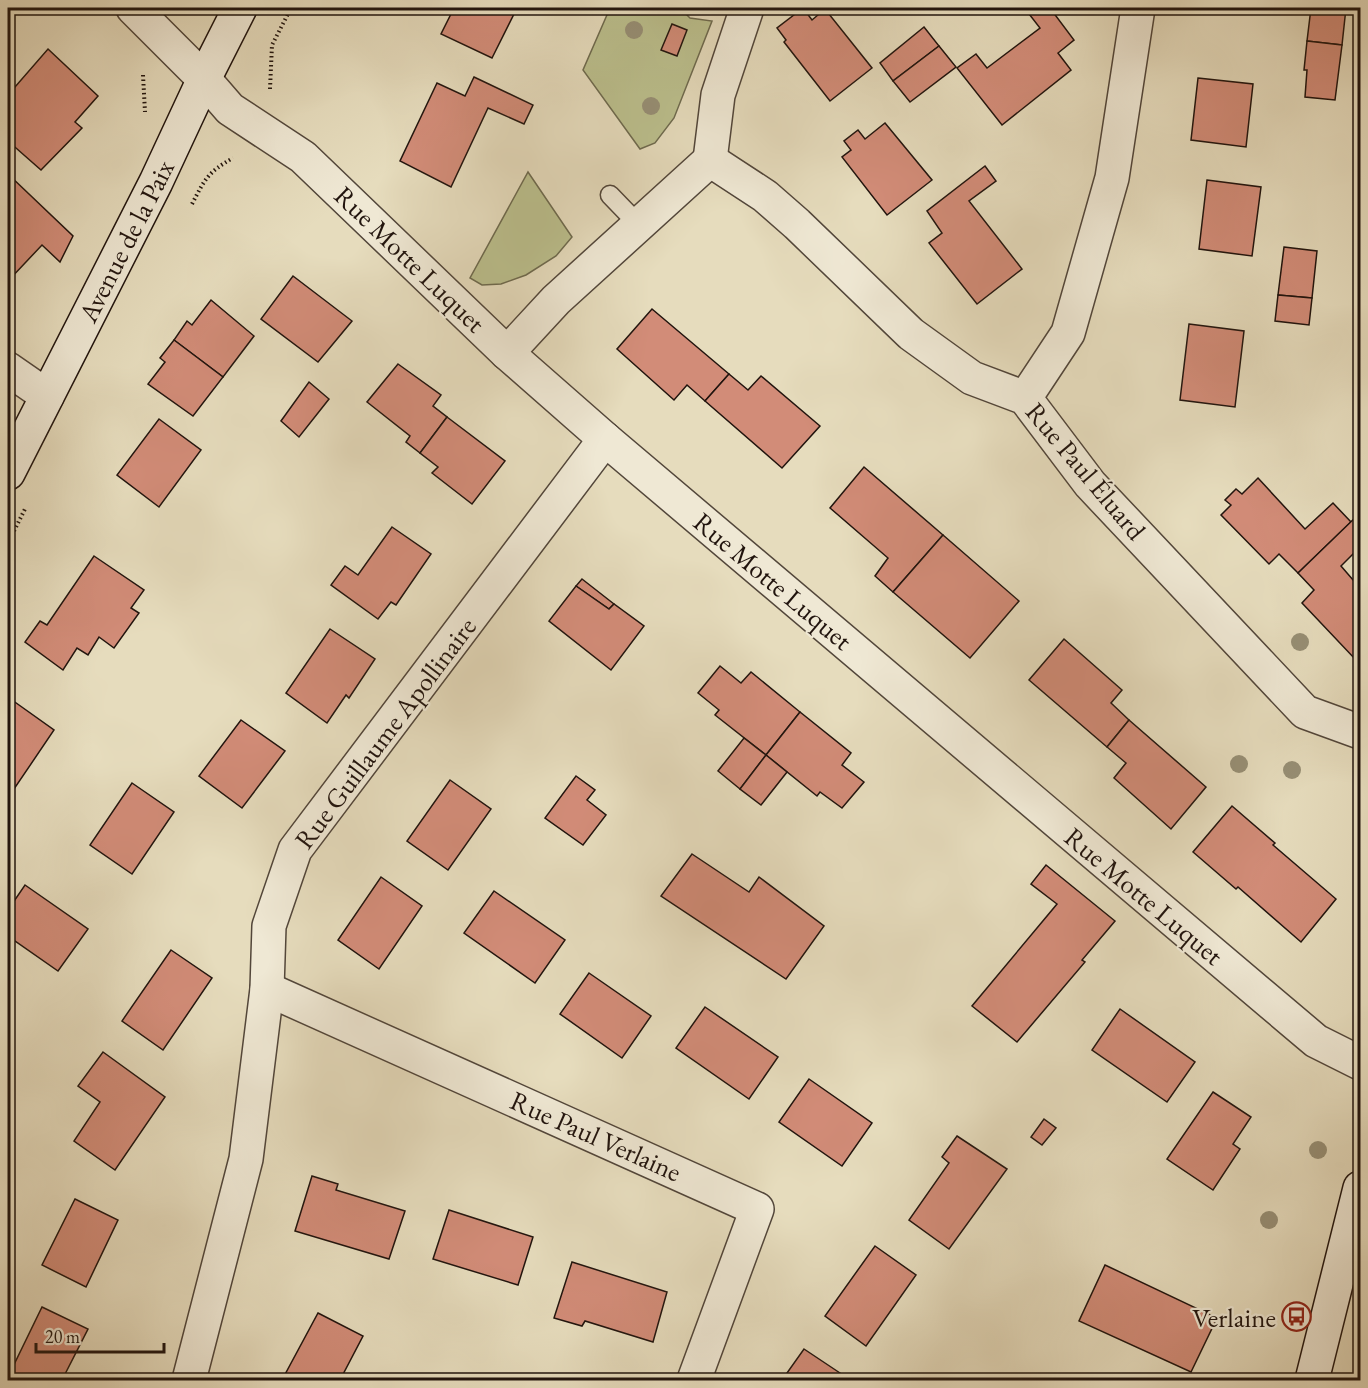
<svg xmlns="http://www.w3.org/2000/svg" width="1368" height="1388" font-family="'EB Garamond',serif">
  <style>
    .green { fill: #bbbf8d; stroke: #6e6a4e; stroke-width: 1.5 }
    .building { fill: #d28c78; stroke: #21140e; stroke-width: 1.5 }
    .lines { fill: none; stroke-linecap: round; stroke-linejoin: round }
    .lane-casing { stroke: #52463a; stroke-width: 21 }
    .street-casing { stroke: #52463a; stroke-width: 36 }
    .secondary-casing { stroke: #21140e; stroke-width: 36 }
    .path { stroke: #21140e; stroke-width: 4; stroke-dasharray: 1.5 3; stroke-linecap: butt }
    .lane { stroke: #efe8d4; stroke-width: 18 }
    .street { stroke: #efe8d4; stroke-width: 33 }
    .secondary { stroke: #efe8d4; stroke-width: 33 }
    .tree { fill: #978f75 }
    .labels { text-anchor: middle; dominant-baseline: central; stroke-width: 4.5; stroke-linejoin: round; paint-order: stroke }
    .street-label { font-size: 27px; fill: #21140e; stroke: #efe8d4 }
    .poi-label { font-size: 27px; fill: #21140e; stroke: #efe8d4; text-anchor: end }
  </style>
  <rect width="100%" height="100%" fill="#e6dcbd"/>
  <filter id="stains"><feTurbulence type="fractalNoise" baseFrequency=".00333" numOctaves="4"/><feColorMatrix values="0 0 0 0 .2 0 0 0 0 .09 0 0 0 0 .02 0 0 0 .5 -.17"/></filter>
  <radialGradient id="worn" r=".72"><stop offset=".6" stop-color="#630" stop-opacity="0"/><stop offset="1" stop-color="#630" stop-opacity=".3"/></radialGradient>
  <g class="green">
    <polygon points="610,8 680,8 690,18 712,21 674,118 655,143 640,149 583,70"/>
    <polygon points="528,172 572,237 556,256 526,275 501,284 482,285 470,278"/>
  </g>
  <g class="building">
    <polygon points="454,8 517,8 492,58 441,34"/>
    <polygon points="803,8 812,20 825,9 872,68 830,101 784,42 786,40 777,28"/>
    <polygon points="1028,8 1050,8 1074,40 1058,53 1071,70 1002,125 957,68 976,54 987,68 1040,28 1026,10"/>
    <polygon points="1311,8 1346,8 1342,45 1307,41"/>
    <polygon points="672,24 687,30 677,56 661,50"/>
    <polygon points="924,27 939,46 893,81 880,63"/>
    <polygon points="1307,41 1342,45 1335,100 1305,97 1307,70 1304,70"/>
    <polygon points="939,46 956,67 910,102 893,81"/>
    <polygon points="48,49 98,96 75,122 82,128 41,170 8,141 8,95"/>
    <polygon points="474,77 533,105 524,124 488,108 451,187 400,161 437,83 465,96"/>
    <polygon points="1198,78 1253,84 1246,147 1191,140"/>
    <polygon points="885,123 932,180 887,215 842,157 851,150 844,141 858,130 865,139"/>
    <polygon points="985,166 996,181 969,201 1022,269 977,304 929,243 942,233 927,211"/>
    <polygon points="8,174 73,236 60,262 42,245 9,280 8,278"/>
    <polygon points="1207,180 1261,187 1252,256 1199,249"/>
    <polygon points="1284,247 1317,251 1312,298 1278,295"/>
    <polygon points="293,276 352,321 318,362 261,319"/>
    <polygon points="1278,295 1312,298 1309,325 1275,321"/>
    <polygon points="211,300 254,336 223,377 174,340 187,321 192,325"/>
    <polygon points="652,309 729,374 705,401 687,385 674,400 617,349"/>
    <polygon points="1189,324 1244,331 1235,407 1180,400"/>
    <polygon points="174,340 223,377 193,416 148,384 165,362 160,358"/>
    <polygon points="398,364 441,395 433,406 447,417 420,453 406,442 410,436 367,402"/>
    <polygon points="729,374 748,390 761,376 820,426 782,468 705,401"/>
    <polygon points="309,382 329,399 299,437 281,421"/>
    <polygon points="447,417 505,461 472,504 432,473 438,467 420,453"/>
    <polygon points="159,419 201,450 159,507 117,475"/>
    <polygon points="864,467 943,535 893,592 875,576 888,558 830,508"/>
    <polygon points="1258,478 1305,529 1333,503 1351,522 1298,573 1279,554 1269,564 1221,515 1231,505 1225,500 1236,489 1242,494"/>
    <polygon points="1360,513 1360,547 1341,566 1360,588 1360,654 1355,659 1302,603 1314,590 1298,573"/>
    <polygon points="392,527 431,554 396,605 391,602 378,619 331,585 345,566 358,575"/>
    <polygon points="943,535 1019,601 970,658 893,592"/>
    <polygon points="94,556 144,590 131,608 139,613 114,648 99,637 88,655 77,648 63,670 25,642 40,621 47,625"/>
    <polygon points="582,579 614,604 609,609 576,586"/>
    <polygon points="576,586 609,609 614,604 644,626 611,670 549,621"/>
    <polygon points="330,629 375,659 349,698 346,695 327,723 286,693"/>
    <polygon points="1064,639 1122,690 1111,703 1129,720 1107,747 1029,680"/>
    <polygon points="720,666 741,683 751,672 800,712 766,755 715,715 719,710 698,693"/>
    <polygon points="12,700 54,730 12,792 8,789 8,706"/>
    <polygon points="800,712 851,753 842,765 864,782 842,808 820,792 817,796 766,755"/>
    <polygon points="241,720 285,751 242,808 199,776"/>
    <polygon points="1129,720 1206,787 1171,829 1114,778 1126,763 1107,747"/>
    <polygon points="744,738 766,755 740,789 718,771"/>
    <polygon points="766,755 787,772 761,805 740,789"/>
    <polygon points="576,776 595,790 587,800 606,815 583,845 545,818"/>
    <polygon points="450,780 491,809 448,870 407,841"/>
    <polygon points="132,783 174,812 132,874 90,845"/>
    <polygon points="1232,806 1275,843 1273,845 1336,899 1301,942 1238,887 1236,889 1193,852"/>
    <polygon points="692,854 749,892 759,877 824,926 786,979 661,896"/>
    <polygon points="1046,865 1115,921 1082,960 1085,962 1017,1042 972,1006 1057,904 1031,884"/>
    <polygon points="381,877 422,906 379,969 338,940"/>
    <polygon points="25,885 88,929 58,971 8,936 8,910"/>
    <polygon points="494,891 565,940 535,983 464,933"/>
    <polygon points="171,950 212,978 163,1050 122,1021"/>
    <polygon points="589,973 651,1016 622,1058 560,1014"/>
    <polygon points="705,1007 778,1057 749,1099 676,1048"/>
    <polygon points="1120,1009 1195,1062 1167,1102 1092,1050"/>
    <polygon points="103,1052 165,1097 115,1170 74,1141 100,1102 78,1086"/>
    <polygon points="809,1079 872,1123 842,1166 779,1122"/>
    <polygon points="1213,1092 1251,1117 1233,1144 1240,1149 1213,1190 1167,1159"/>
    <polygon points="1044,1119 1056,1128 1042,1145 1031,1137"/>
    <polygon points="957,1136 1007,1169 949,1249 909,1220 949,1163 942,1157"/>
    <polygon points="312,1176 338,1184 336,1190 405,1211 389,1259 295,1231"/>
    <polygon points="75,1199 118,1220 86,1287 42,1265"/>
    <polygon points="449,1210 533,1237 518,1285 433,1259"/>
    <polygon points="875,1246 916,1275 866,1346 825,1316"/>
    <polygon points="572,1262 667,1292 653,1342 585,1321 582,1326 554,1318"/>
    <polygon points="1105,1265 1217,1318 1191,1372 1079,1321"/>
    <polygon points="42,1307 88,1329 62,1380 8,1380 8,1377"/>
    <polygon points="318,1313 363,1336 340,1380 282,1380"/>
    <polygon points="804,1349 846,1377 843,1380 782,1380"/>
  </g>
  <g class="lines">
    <defs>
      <polyline id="lane" points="610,195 638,224"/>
      <g id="street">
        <polyline points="133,8 204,79 230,109 303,157 507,353 605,439 1316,1041 1360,1063"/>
        <polyline points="710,160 765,196 797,224 911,334 972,378 1025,398 1090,484 1305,712 1360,732"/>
        <polyline points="710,160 718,95 747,8"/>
        <polyline points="507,353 556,300 710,160"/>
        <polyline points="8,369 47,396"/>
        <polyline points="1025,398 1068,333 1112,178 1138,8"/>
        <polyline points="267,989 757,1209 694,1380"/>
        <polyline points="189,1380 246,1159 267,989 269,926 295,850 605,439"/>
      </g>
      <g id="secondary">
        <polyline points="8,473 156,182 204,79 240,8"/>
        <polyline points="1312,1380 1360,1188"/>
      </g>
    </defs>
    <use href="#lane" class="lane-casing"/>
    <use href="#street" class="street-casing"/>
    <use href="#secondary" class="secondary-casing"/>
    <g class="path">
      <polyline points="143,75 145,112"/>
      <polyline points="270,89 272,45 291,8"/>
      <path d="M192,204C205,179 208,172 233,158"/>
      <polyline points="8,543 26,507"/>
    </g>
    <use href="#lane" class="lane"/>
    <use href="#street" class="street"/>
    <use href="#secondary" class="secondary"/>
  </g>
  <g class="tree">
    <circle cx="634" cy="30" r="9"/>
    <circle cx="651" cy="106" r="9"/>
    <circle cx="1300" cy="642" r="9"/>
    <circle cx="1239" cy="764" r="9"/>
    <circle cx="1292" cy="770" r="9"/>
    <circle cx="1318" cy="1150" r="9"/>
    <circle cx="1269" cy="1220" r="9"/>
  </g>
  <defs>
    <symbol id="bus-ring" viewBox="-11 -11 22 22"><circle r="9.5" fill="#efe8d4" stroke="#8f2418" stroke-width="1.5"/><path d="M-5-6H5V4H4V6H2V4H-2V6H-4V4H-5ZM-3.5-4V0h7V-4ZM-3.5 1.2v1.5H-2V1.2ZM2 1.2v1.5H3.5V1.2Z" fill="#8f2418"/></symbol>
  </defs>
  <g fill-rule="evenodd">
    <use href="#bus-ring" x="1280" y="1300" width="33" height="33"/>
  </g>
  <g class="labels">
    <g class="street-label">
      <text transform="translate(126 241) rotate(-63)">Avenue de la Paix</text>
      <text transform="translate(410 259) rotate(44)">Rue Motte Luquet</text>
      <text transform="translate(1086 471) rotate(50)">Rue Paul Éluard</text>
      <text transform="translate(773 581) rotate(40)">Rue Motte Luquet</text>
      <text transform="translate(385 733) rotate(-53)">Rue Guillaume Apollinaire</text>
      <text transform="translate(1144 896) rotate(40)">Rue Motte Luquet</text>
      <text transform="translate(596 1136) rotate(24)">Rue Paul Verlaine</text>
    </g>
    <g class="poi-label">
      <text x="1276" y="1317">Verlaine</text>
    </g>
  </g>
  <rect width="1368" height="1388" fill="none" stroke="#e6dcbd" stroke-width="30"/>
  <rect x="9" y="9" width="1350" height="1370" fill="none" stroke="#21140e" stroke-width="3"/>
  <rect x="15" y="15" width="1338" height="1358" fill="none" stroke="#21140e" stroke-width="1.5"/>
  <path d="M36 1343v9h128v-9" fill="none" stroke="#21140e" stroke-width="3"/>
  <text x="45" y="1343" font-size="18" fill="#21140e" stroke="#efe8d4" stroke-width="4.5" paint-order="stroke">20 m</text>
  <rect width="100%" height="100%" filter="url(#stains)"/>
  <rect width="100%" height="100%" fill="url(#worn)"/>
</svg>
